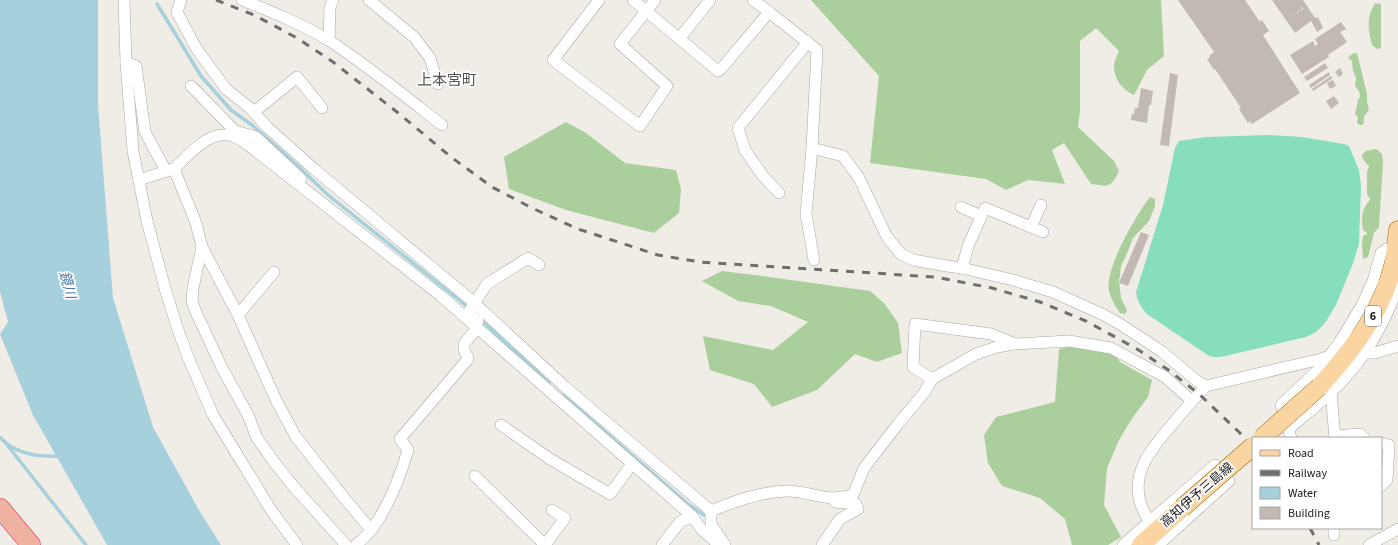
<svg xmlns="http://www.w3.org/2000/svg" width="1398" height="545" font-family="'Source Sans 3','Noto Sans JP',sans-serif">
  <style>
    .forest { fill: #aacf9c }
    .pitch { fill: #86debc }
    .water { fill: #a7d0dd }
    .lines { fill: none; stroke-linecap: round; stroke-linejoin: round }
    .stream { stroke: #a7d0dd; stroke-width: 3.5 }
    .building { fill: #c1b9b2 }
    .minor-casing { stroke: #a7a7a7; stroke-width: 12 }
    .primary-casing { stroke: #996802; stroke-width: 19 }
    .trunk-casing { stroke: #d92964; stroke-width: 20 }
    .minor { stroke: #fff; stroke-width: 11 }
    .primary { stroke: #fad4a1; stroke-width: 18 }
    .trunk { stroke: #f0b2a0; stroke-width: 19 }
    .rail { stroke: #6e6e6e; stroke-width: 3; stroke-dasharray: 8 8; stroke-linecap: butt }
    .primary-bridge-casing { stroke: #996802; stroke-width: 19; stroke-linecap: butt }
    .primary-bridge { stroke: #fad4a1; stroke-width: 18 }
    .labels { text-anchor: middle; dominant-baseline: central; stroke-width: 3.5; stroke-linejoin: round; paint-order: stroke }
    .shield { fill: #fff; stroke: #636363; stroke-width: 1 }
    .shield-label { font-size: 12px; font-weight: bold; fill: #202020 }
    .street-label { font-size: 13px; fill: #202020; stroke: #fff }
    .water-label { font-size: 14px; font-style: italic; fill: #4a78a7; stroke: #fff }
    .quarter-label { font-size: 15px; fill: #535353; stroke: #fff }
  </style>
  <rect width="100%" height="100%" fill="#f0ede6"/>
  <g class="forest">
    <path d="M811,0H1161L1164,56L1147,70L1134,95C1123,90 1114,80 1114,66C1114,61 1117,56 1119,51L1096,28L1080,41V111L1078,127L1114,161L1119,171C1111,189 1107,186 1091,184L1064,143L1052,150L1065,184L1028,180L1006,190L986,179L870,163L879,76Z"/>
    <path d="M1375,3L1381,4V48L1377,49L1372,45C1368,28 1366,19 1375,3Z"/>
    <polygon points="1357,53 1367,94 1367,101 1369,110 1364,116 1364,123 1362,125 1359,125 1357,122 1358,117 1355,114 1358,100 1360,97 1359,91 1355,86 1356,78 1353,71 1352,61 1348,58 1352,54"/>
    <polygon points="566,122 586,133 625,163 676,170 681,189 679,213 654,233 566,210 509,189 504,157"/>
    <path d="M1376,149L1382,154L1383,162L1379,227L1374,233L1368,257L1363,259L1362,244L1363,236L1367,234V233L1363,230C1362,223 1361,214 1365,207C1366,204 1369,202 1370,199L1367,194V172L1369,166L1363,160L1362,155L1366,151Z"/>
    <path d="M1150,197L1155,199V206L1149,221L1133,238L1126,256L1121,266L1120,276L1119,280L1121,298L1127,310L1125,314L1120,313C1115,306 1111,299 1109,291C1104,270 1136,215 1150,197Z"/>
    <polygon points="722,271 769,277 870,291 884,303 898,323 902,353 877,362 855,354 817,390 772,407 754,384 710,370 703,336 773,350 808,322 771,306 738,301 702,281"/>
    <polygon points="1091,342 1111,348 1120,362 1152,380 1148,397 1133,417 1119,440 1107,468 1104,505 1121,537 1108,545 1072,545 1065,519 1040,498 1002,486 988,463 984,435 996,417 1055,402 1059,349"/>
  </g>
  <path class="pitch" d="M1269,135L1302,137L1344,144L1349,146L1359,170L1361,186L1359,244L1353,263L1336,305L1325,323L1316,332L1306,337L1221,357H1213L1209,356L1147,314C1141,307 1137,301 1136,292L1163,205L1175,148L1179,141L1206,137Z"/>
  <polygon class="water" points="0,0 98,0 98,104 113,298 153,427 200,512 221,545 107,545 33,415 0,334 8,322 0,292"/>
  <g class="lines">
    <g class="stream">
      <polyline points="157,4 201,76 231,110 252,125 299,167 328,195 469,308"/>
      <polyline points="480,319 549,383"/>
      <polyline points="563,395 689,505 704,515"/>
      <path d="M0,437C15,455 40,457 61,456"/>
      <polyline points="8,446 86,545"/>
    </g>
  </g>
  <g class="building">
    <polygon points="1178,0 1245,0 1260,22 1262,20 1269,31 1263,35 1300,93 1252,124 1250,121 1248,123 1239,109 1241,108 1215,69 1214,70 1207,59 1210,58 1209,56 1214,52"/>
    <polygon points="1272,0 1303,0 1315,18 1318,17 1323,28 1317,32 1311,21 1295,33 1286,20 1303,9 1300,5 1302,9 1286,20"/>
    <polygon points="1341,22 1346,29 1340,32 1347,42 1328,55 1329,57 1302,74 1290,55 1313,41 1315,46 1318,44 1315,39"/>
    <polygon points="1325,63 1328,68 1307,81 1304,77"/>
    <polygon points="1340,68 1343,74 1339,77 1335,72"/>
    <polygon points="1329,72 1330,75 1311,88 1309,85"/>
    <polygon points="1170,73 1178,75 1169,146 1160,145"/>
    <polygon points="1331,76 1333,78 1313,91 1312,89"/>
    <polygon points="1333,80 1336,86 1330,89 1327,83"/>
    <polygon points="1141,88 1153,91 1151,105 1149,105 1147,123 1131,120 1132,114 1134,114 1135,108 1138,108"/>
    <polygon points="1334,96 1339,103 1331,109 1326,101"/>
    <polygon points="1141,232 1149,235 1128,286 1119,283"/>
  </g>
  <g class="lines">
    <defs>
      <g id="minor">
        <polyline points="124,0 126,62 133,151 147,221 166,292 178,330 188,357 213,415 271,510 297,545"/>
        <polyline points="181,0 177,12 196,48 226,89 251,109 267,127 314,169 471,300 564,386 711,511 711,524 725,545"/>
        <path d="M242,0C272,12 302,24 330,41C369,67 405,96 442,125"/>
        <polyline points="369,0 414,37 430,58 438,84"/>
        <polyline points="599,0 553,60 640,126 667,86 620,44 655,0"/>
        <polyline points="633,0 718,71 721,69 769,12 817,50 812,148 843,156 859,178 887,237 901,254 913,260 947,266 962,268 1013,280 1053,292 1104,315 1120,324 1161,351 1197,381 1206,386 1321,359 1330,356"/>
        <polyline points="753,0 769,12"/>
        <polyline points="679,39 710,0"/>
        <polyline points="329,41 330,7 333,0"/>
        <polyline points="126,62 136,66 145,132 166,171"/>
        <polyline points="191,86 235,131"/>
        <polyline points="254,112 297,77 322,108"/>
        <polyline points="232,136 235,131 256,137 301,179"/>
        <polyline points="812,148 806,214 814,260"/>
        <polyline points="139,180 173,169"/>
        <polyline points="779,193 763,176 745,150 738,128 808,42"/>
        <polyline points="961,207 981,216"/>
        <polyline points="1031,227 1041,205"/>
        <polyline points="202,247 238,315 276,400 296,437 341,494 371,530"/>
        <polyline points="962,268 968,246 985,208 1043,232"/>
        <polyline points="238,315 274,272"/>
        <polyline points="478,321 468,313 487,284 528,258 539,265"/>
        <polyline points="1364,353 1375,353 1398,346"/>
        <polyline points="932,379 913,367 915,324 991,334 1013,343"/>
        <polyline points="1331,392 1335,438"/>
        <polyline points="501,425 550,459 610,494 632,464"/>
        <path d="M1289,429C1302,417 1317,406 1330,393C1361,365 1385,325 1398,285"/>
        <polyline points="1335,436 1360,434 1364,438"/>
        <polyline points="1291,438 1281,405 1322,366 1339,343 1361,307 1373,281 1381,253 1387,249 1395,254"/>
        <polyline points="1381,443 1389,445 1387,480 1381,486"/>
        <polyline points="475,476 545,545"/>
        <polyline points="1185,491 1215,465"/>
        <polyline points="1200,507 1229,481"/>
        <path d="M711,511C735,501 760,492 786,491C801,490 816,497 832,498C839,498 847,496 853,495L864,468L898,424L924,393L932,379L976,354L997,347L1014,344L1069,341L1111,348L1165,377L1192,401"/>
        <polyline points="1150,521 1185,491 1200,507 1158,545"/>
        <polyline points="1334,535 1334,528"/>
        <path d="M346,545L294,487L274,462L257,438L248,415L222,368L195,310L192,301L193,288L202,247L196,223L174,169C188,155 210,129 232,136C240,138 249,146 256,151L441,296L692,516L702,530L719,545"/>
        <path d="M356,545C361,540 368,535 372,529C389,506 400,477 408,450L400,439L468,359V358L464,350V344L477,328"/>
        <polyline points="545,545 565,518 552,510"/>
        <polyline points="662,545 680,522 692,516"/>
        <polyline points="822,545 840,519 858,509 856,504 835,502"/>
        <path d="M1123,545L1150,521C1145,516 1144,511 1141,505C1130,473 1152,448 1171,426C1182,412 1194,399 1206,386"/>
        <polyline points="1369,545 1398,529"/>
      </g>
      <g id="primary">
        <path d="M1319,387C1351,352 1381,314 1393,266C1396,254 1396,242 1398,230"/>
        <polyline points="1141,545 1182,508"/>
      </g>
      <polyline id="trunk" points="0,508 31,545"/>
    </defs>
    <use href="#minor" class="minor-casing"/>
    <use href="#primary" class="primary-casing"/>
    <use href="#trunk" class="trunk-casing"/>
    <use href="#minor" class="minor"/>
    <use href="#primary" class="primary"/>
    <use href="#trunk" class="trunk"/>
    <g class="rail">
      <polyline points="216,0 254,15 297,38 333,62 397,112 451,157 492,187 532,208 578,229 658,255 700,262 935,277 992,288 1040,302 1086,321 1137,349 1167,369 1199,394 1239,432 1253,448"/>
      <polyline points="1310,528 1319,545"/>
    </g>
    <defs>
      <g id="primary-bridge">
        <polyline points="1262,438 1319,387"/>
        <polyline points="1182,508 1253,446"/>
      </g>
    </defs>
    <use href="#primary-bridge" class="primary-bridge-casing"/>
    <use href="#primary-bridge" class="primary-bridge"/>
  </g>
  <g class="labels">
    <rect class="shield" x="1365" y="306" width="16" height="20" rx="3"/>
    <g class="shield-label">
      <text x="1373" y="316">6</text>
    </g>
    <g class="street-label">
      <text transform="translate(1197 495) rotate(-41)">高知伊予三島線</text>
    </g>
    <g class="water-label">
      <text transform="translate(67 285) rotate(75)">鏡川</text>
    </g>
    <g class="quarter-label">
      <text x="447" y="80">上本宮町</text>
    </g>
  </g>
  <rect x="1252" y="437" width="130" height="92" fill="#ffffff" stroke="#a6a6a6"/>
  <rect x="1260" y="450" width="20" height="6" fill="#fad4a1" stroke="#a6a6a6"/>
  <text x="1288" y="457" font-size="12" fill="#202020">Road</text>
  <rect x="1260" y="470" width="20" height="6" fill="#6e6e6e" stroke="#a6a6a6"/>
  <text x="1288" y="477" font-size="12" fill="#202020">Railway</text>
  <rect x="1260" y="487" width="20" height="12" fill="#a7d0dd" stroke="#a6a6a6"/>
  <text x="1288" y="497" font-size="12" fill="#202020">Water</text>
  <rect x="1260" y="507" width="20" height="12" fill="#c1b9b2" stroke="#a6a6a6"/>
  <text x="1288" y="517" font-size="12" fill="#202020">Building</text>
</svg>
